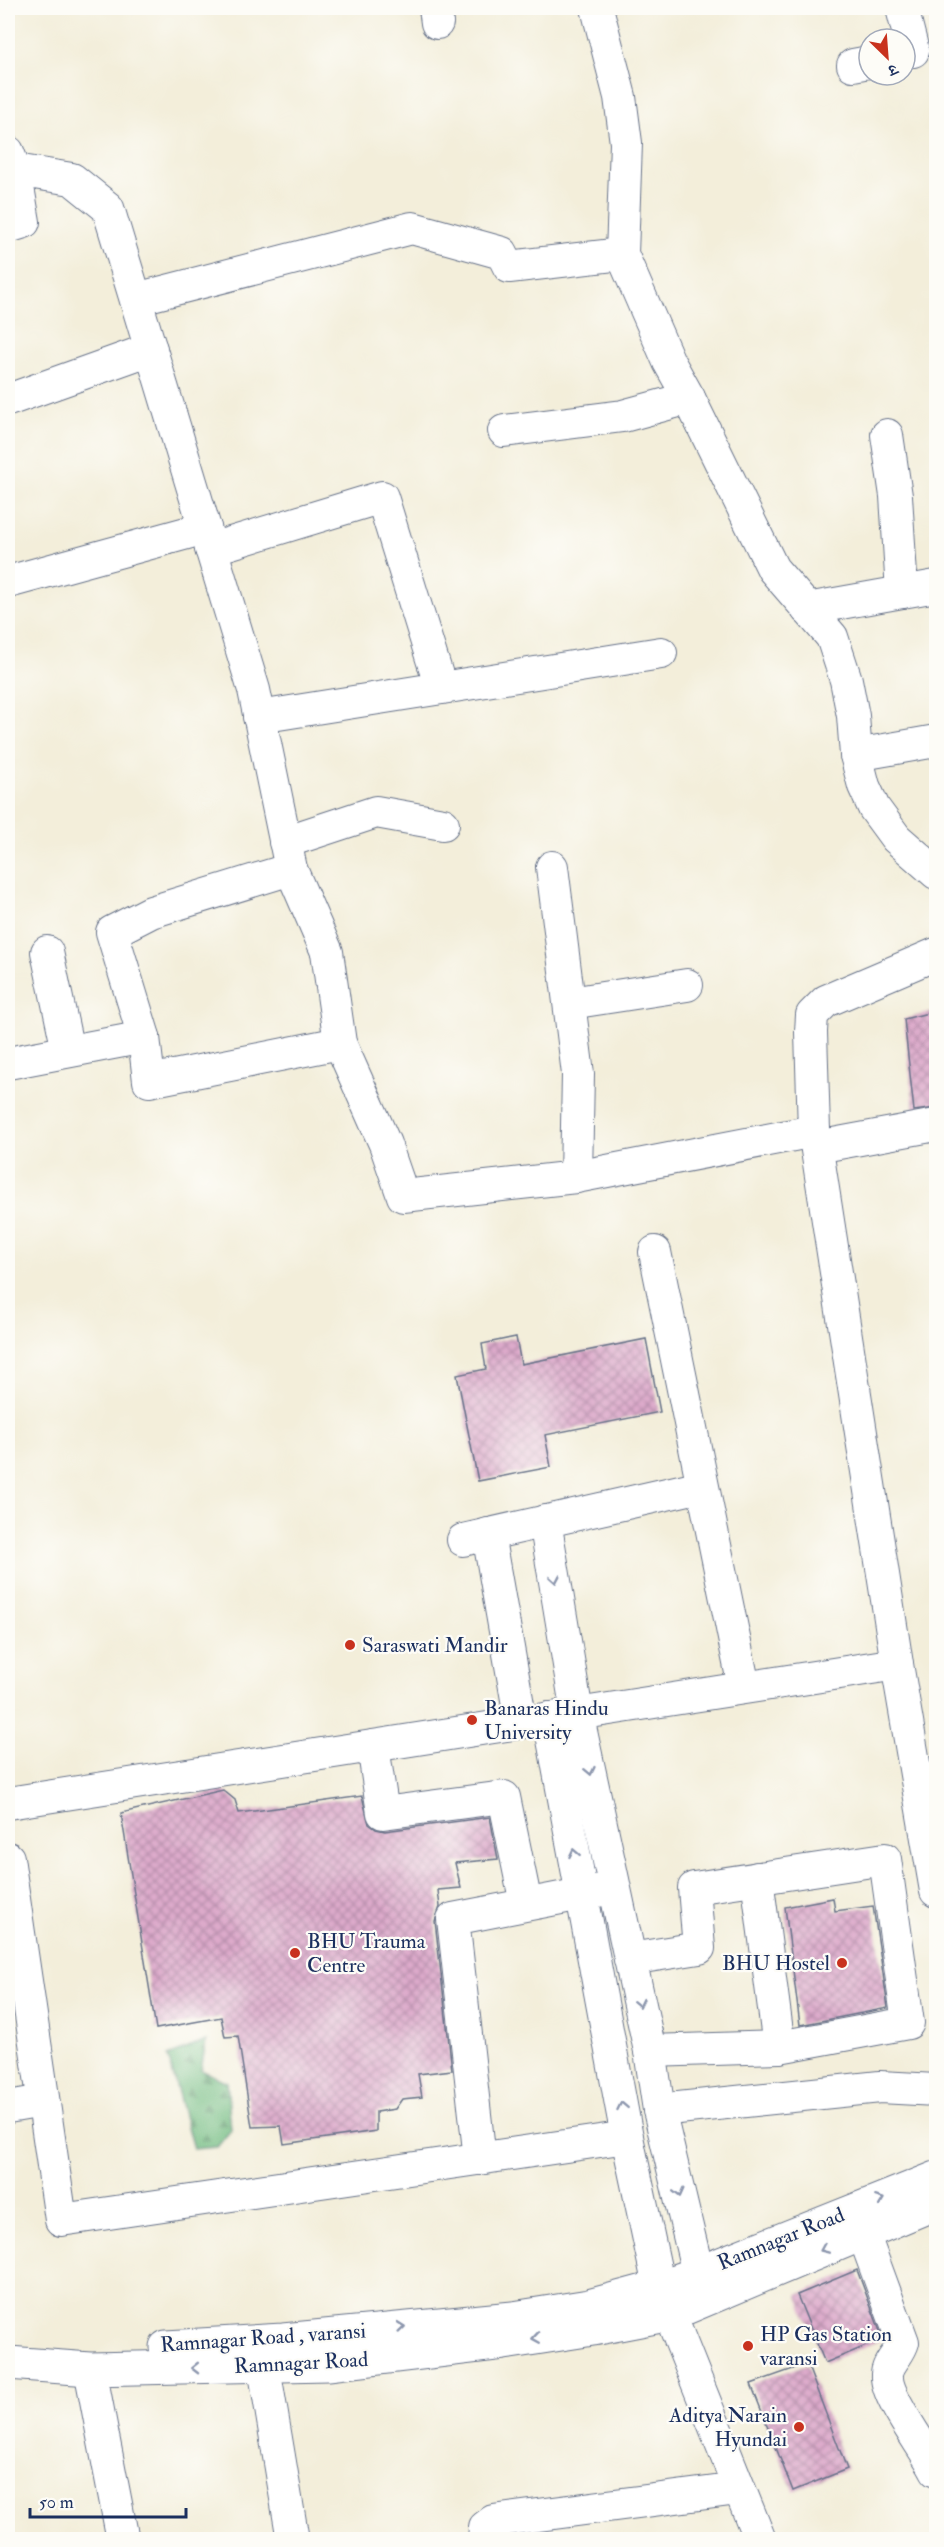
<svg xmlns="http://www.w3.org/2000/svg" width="944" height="2547" font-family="'IM FELL Double Pica','Noto Serif Devanagari',serif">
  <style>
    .forest { fill: url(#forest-firs); stroke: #487671; stroke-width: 1.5 }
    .building { fill: url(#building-cross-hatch) }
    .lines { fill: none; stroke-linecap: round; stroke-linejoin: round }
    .minor-casing { stroke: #677289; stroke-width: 34 }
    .major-casing { stroke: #677289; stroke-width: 35 }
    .minor { stroke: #fff; stroke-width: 32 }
    .major { stroke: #fff; stroke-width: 33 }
    .oneway { stroke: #8d97ae }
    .poi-dot { fill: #c8321e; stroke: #fdfcf7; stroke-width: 2 }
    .labels { text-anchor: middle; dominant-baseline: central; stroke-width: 4.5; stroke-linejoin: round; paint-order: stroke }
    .poi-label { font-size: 21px; fill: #1b2f5e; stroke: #fdfcf7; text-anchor: start }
    .street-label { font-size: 21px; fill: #1b2f5e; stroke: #fdfcf7 }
  </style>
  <defs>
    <pattern id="forest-firs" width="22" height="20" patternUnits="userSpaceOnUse" patternTransform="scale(1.5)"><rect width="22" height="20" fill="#76be84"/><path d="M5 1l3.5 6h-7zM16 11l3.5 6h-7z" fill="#609b6f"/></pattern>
    <pattern id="building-cross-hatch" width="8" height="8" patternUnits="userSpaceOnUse" patternTransform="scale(1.5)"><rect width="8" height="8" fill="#ddaacb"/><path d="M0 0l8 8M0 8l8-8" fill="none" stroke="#b28ba8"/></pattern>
  </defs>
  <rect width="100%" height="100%" fill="#fdfcf7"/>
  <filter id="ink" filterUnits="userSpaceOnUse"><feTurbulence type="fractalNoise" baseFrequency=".0167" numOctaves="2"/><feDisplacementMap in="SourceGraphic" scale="12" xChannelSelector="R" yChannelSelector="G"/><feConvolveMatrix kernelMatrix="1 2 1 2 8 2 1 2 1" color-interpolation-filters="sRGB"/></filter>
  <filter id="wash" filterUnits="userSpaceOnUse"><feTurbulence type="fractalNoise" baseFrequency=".008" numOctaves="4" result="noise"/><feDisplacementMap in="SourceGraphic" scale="24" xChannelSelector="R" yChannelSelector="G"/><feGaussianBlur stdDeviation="1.35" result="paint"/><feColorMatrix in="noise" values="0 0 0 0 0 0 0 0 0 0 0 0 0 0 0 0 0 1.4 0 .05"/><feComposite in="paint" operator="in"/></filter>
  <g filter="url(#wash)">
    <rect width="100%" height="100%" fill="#f3eeda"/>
    <polygon class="forest" points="206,2041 201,2070 227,2082 231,2130 217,2147 193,2149 168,2056"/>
    <g id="blocks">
      <g class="building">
        <polygon points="936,1011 936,1108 914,1111 904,1019"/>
        <polygon points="516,1337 521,1364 646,1339 660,1412 545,1435 551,1467 478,1481 457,1375 486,1369 482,1344"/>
        <polygon points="223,1790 235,1800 239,1813 362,1796 369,1824 376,1829 385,1831 490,1817 498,1859 455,1863 461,1888 438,1890 440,1907 435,1921 452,2070 418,2074 422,2097 402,2099 395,2109 376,2112 376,2131 284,2144 281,2126 252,2127 238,2036 225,2037 221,2017 156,2029 121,1813"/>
        <polygon points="833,1898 835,1911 873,1906 888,2008 800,2025 785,1907"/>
        <polygon points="857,2270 883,2339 825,2363 797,2295"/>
        <polygon points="807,2364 847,2469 793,2491 751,2384"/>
      </g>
    </g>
  </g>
  <g filter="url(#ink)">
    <use href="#blocks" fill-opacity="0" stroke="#677289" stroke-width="1.5"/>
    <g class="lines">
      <defs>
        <g id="minor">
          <polyline points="435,8 437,23"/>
          <polyline points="597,8 620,97 626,143 622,254 669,362 689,398 773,569 832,637 846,680 853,716 856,755 864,786 874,808 896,838 936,873"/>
          <polyline points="902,8 913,51"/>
          <polyline points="853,65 869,62"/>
          <polyline points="8,152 15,170 72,179 108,208 254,690 291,869 327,952 340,1043 385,1144 403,1196 576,1177 814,1131"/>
          <polyline points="8,227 24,222 15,170"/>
          <polyline points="136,299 412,228 502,253 509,267 622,254"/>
          <polyline points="8,400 151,349"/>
          <polyline points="504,431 623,416 689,398"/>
          <polyline points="887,435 896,496 902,592"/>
          <polyline points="211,549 382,497 441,688"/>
          <polyline points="8,582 205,528"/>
          <polyline points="807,609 936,586"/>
          <polyline points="259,717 661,653"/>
          <polyline points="856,755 936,741"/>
          <polyline points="285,842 376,812 443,824"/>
          <polyline points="552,867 578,1074 576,1177"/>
          <polyline points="47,952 68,1051"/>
          <polyline points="936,954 826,1001 812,1015 811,1032 814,1131 897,1664 936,1891"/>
          <polyline points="570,1003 687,985"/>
          <polyline points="144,1037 112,932 151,912 291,869"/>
          <polyline points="8,1063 144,1037 149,1081 340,1043"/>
          <polyline points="817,1147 936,1125"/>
          <polyline points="655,1252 744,1687"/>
          <polyline points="545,1521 577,1713 650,2051 659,2110 698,2273"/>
          <polyline points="488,1534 521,1722"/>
          <polyline points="463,1540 702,1486"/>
          <polyline points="549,1718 627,2137 659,2287 760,2540"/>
          <polyline points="373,1746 383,1813 504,1797 526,1904"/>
          <polyline points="8,1803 897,1664"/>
          <polyline points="8,1858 61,2220 627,2137"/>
          <polyline points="757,1878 779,2047"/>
          <polyline points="630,1959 699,1948 694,1888 885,1859 908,2023 779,2047 650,2051"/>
          <polyline points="8,2107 43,2101"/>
          <polyline points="659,2110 880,2087 936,2090"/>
          <polyline points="480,2159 453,1919 602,1890"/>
          <path d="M863,2233L903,2342C900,2354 887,2363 887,2375C885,2397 926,2449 936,2470"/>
          <polyline points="264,2367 293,2540"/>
          <polyline points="90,2369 123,2540"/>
          <polyline points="484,2540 485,2527 493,2521 738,2489"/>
        </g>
        <g id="major">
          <polyline points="166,2347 283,2340 513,2318 589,2306 659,2287 698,2273 936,2178"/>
          <polyline points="8,2363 90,2369 328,2364 504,2343 593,2329 671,2314 936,2203"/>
        </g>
      </defs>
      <use href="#minor" class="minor-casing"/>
      <use href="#major" class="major-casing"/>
      <use href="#minor" class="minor"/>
      <use href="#major" class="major"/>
    </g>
    <defs><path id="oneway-chevron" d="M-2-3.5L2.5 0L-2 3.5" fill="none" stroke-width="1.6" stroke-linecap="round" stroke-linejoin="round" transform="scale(1.5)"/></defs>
    <g class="oneway">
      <use href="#oneway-chevron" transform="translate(555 1579) rotate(80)"/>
      <use href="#oneway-chevron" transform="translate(590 1771) rotate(78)"/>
      <use href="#oneway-chevron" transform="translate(574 1853) rotate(-101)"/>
      <use href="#oneway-chevron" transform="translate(639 2003) rotate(78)"/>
      <use href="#oneway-chevron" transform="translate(622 2106) rotate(-101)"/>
      <use href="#oneway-chevron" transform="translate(679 2193) rotate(76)"/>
      <use href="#oneway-chevron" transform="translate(880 2200) rotate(-21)"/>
      <use href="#oneway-chevron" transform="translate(824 2249) rotate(157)"/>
      <use href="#oneway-chevron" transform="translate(401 2327) rotate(-6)"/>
      <use href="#oneway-chevron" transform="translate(536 2338) rotate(171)"/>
      <use href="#oneway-chevron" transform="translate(195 2368) rotate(179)"/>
    </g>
  </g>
  <g class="poi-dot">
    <circle cx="350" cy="1645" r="6"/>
    <circle cx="472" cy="1720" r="6"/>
    <circle cx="295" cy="1953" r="6"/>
    <circle cx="842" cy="1963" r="6"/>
    <circle cx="748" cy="2346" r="6"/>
    <circle cx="799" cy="2427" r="6"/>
  </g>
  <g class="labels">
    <g class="poi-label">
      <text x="362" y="1645">Saraswati Mandir</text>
      <text x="484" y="1708">Banaras Hindu<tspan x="484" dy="24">University</tspan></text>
      <text x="307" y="1941">BHU Trauma<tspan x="307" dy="24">Centre</tspan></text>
      <text x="830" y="1963" text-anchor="end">BHU Hostel</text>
      <text x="760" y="2334">HP Gas Station<tspan x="760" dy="24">varansi</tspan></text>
      <text x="787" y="2415" text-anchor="end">Aditya Narain<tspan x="787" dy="24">Hyundai</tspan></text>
    </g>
    <g class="street-label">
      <text transform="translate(781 2239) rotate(-22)">Ramnagar Road</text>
      <text transform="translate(263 2338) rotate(-4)">Ramnagar Road , varansi</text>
      <text transform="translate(301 2363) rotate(-3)">Ramnagar Road</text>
    </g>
  </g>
  <rect width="944" height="2547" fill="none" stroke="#fdfcf7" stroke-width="30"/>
  <g transform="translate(887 57) rotate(155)"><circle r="28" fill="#fdfcf7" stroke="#a3aaba" stroke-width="1.5"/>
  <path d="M0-4.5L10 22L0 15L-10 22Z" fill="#c8321e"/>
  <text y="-9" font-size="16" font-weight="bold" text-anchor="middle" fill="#1b2f5e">उ</text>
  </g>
  <path d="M30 2508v9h156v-9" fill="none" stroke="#1b2f5e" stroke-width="3"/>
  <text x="39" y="2508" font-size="18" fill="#1b2f5e" stroke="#fdfcf7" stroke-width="4.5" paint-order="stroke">50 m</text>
</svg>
